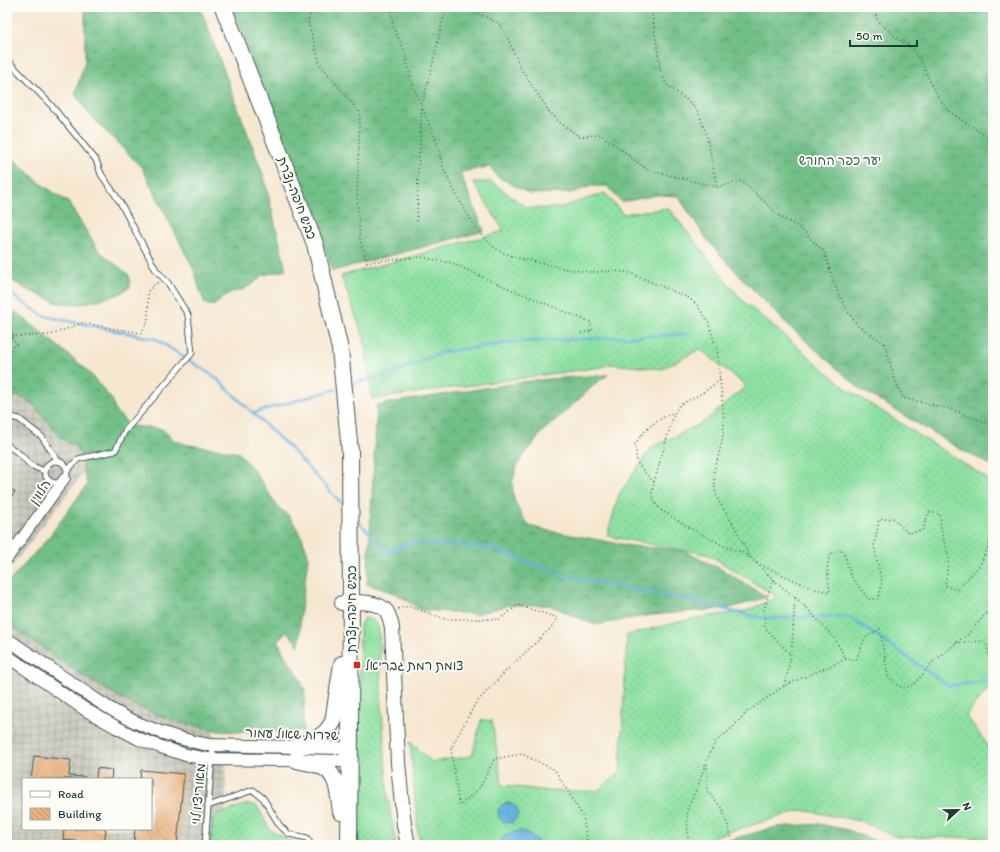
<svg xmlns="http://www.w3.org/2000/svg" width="1000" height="852" font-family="Itim,'Playpen Sans Hebrew',sans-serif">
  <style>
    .industrial { fill: url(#industrial-grid); fill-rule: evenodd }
    .grass { fill: url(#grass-dots); stroke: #568f6b }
    .forest { fill: url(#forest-crowns); stroke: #487e5e }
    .water { fill: #66b2df; stroke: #42788a }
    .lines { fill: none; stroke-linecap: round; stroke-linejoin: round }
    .stream { stroke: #66b2df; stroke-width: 2.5 }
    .building { fill: url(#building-back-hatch) }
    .service-casing { stroke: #3f564c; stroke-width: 7 }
    .minor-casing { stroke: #3f564c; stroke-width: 12 }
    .tertiary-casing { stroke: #3f564c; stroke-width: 14 }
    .secondary-casing { stroke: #3f564c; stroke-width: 16 }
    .trunk-casing { stroke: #3f564c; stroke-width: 18 }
    .path { stroke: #3f564c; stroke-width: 1.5; stroke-dasharray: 1 3; stroke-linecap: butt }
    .service { stroke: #fff; stroke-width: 5 }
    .minor { stroke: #fff; stroke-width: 10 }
    .tertiary { stroke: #fff; stroke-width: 12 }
    .secondary { stroke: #fff; stroke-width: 14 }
    .trunk { stroke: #fff; stroke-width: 16 }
    .poi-dot { fill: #c8321e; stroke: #fdfcf7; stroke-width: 1.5 }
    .labels { text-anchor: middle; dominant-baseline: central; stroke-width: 4; stroke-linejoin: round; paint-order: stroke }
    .park-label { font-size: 13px; fill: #355e4a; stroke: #fdfcf7 }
    .street-label { font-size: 13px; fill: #1f3d34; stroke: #fdfcf7 }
    .poi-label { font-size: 13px; fill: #1f3d34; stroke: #fdfcf7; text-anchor: start }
  </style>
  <defs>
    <pattern id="industrial-grid" width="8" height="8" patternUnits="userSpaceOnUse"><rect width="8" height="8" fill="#c5c5b8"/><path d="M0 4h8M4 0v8" fill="none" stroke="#9fa196"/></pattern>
    <pattern id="grass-dots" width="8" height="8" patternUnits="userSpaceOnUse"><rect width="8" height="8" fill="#8ee1a2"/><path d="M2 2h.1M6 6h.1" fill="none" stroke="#7ac28c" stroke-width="1.8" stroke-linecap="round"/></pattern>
    <pattern id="forest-crowns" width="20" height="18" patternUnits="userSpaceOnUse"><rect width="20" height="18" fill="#72bf88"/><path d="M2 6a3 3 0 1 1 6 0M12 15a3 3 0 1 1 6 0" fill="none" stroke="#5d9c70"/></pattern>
    <pattern id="building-back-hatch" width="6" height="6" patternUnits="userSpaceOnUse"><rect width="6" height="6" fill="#eab17d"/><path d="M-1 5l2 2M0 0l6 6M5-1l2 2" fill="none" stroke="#bd9167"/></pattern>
  </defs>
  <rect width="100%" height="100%" fill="#fdfcf7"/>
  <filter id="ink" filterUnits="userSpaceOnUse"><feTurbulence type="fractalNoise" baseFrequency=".025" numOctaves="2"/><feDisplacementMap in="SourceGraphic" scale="8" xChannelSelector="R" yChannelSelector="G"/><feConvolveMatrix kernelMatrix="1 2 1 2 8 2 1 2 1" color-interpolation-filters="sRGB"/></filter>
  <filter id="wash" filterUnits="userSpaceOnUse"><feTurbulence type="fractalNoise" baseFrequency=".012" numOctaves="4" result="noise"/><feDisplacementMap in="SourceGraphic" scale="16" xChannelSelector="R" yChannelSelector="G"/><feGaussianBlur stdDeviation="0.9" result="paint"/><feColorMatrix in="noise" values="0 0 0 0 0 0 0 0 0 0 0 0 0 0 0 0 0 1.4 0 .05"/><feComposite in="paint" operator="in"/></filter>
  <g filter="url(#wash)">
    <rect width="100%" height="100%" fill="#f6e7d1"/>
    <g class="industrial">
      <polygon points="7,386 59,402 98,454 7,572"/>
      <path d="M7,607L194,706L226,750V845H7ZM23,779H151V829H23Z"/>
    </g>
    <g class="grass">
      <polygon points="473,182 492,182 527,208 558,208 605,193 623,214 668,208 741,299 847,389 988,479 993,481 993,683 966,715 993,753 993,838 897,837 860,821 802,810 715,836 706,845 421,845 418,834 410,742 432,762 472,756 481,720 492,721 502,785 549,791 597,791 620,773 627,635 691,619 746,611 777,597 709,555 607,536 619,494 652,447 704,422 746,386 700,349 662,369 610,364 601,367 372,399 364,339 341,276 504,231"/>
      <path d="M364,618C373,619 376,622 379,629L382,711L388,798L396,845H359L360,625Z"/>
      <polygon points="249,804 257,806 271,831 287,839 300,843 302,845 211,845 213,817 241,806"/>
    </g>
    <g class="forest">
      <polygon points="85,7 200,7 264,177 286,270 263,275 253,284 242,290 232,292 223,298 214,306 205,304 200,291 194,270 142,168 90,115 75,94 85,62"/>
      <polygon points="231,7 993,7 993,466 960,449 860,389 788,325 732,268 706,238 678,196 658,195 621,202 607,186 591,186 572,193 530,194 498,177 490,167 466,171 460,173 484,231 332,271 329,259"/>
      <polygon points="7,151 13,159 44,186 68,202 99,251 129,275 130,287 118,295 80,304 58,303 26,289 7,277"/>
      <polygon points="7,308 19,314 88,371 113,401 115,411 131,426 162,429 174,440 188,445 220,449 239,453 256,473 278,507 289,516 301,535 307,551 308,557 300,618 300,637 299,646 287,631 278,641 286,658 298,674 305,691 303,731 240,732 219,731 175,721 133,705 88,679 7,623 7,584 48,538 87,485 80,454 75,446 61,438 33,404 19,396 10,398 7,397"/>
      <polygon points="608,375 600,380 542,432 518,464 512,482 514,499 520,513 529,526 545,530 631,546 659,548 683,551 721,569 767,597 730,608 651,615 595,625 549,605 510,605 476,614 421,610 397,594 367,584 377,405 536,380 588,376"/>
      <polygon points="819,824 848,830 885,845 723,845 732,839 776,827"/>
    </g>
    <g class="water">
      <circle cx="508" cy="813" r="10"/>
      <path d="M522,831C531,834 535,837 540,845H498C504,835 510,832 522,831Z"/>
    </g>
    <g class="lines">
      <g class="stream">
        <polyline points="7,292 44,316 156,339 215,377 289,447 344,506"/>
        <polyline points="352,384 400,370 443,352 516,342 691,334"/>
        <polyline points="253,413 336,389"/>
        <polyline points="357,520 387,552 413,542 490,548 571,578 659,594 761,618 849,617 949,686 993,680"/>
      </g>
    </g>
    <g id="blocks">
      <g class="building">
        <polygon points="7,486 15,492 7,503"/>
        <polygon points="34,756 71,760 69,776 85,777 85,779 31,779"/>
        <polygon points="97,768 112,770 111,779 96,779"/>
        <polygon points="141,770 184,774 177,845 134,841 135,829 151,829 151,779 140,779"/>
        <polygon points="64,829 106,829 104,844 63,840"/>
      </g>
    </g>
  </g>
  <g filter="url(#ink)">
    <use href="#blocks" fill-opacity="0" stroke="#3f564c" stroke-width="1"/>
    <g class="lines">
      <defs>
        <g id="service">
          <polyline points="7,60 51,105 96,160 101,174 120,202 156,270 168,283 188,315 192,353 125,431 115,451 78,459 67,471"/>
          <polyline points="7,333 10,336"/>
          <polyline points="7,416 19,419 42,437 58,461"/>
          <polyline points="7,445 21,455 30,465 44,471"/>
          <circle cx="56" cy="472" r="11"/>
          <polyline points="208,806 253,790 263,798 280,826 289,834 307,838 311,845"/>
          <polyline points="205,845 213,745"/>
        </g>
        <polyline id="minor" points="7,559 65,478"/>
        <path id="tertiary" d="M7,639C29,654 51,669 73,684C96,700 119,716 145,726C166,735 187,741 209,745L342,748L350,753L341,761L208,759L186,755L161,747L139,739L116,727L86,710L7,656"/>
        <path id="secondary" d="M342,603C354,601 380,601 387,612C390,617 391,623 392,628L398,763L404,825L408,845"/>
        <g id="trunk">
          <polyline points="223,7 315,244 340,349 350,452 351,601 349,845"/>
          <polyline points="295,747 315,740 326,732 333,722 342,664"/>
          <path d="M297,760C304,762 311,762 318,765C339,772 338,793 341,812"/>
        </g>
      </defs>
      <use href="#service" class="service-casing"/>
      <use href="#minor" class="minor-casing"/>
      <use href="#tertiary" class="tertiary-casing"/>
      <use href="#secondary" class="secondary-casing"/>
      <use href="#trunk" class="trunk-casing"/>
      <g class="path">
        <polyline points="312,7 308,22 320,64 360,113 357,197 360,240 367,262 421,257 452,263 491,281 590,322 592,331 581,333"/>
        <polyline points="353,7 357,7"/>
        <polyline points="391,7 393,26 404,50 413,86 436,140 443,167 454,191 475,227 490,244 501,252 518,258 572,270 591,272 617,271 630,273 689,298 697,305 708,321 717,350 723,408 724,424 722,442 714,472 715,490 718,500 735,527 749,555 755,562 811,588 830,592 827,568 830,554 843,550 851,576 868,599 878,599 882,583 874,546 879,520 893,518 908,533 922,531 929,512 940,514 941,530 949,558 945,585 956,590 980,565 993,536"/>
        <polyline points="469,7 472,11 499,23 505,32 521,69 548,110 558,121 580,137 600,134 648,170 717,187 742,181 783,219 799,227 824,252 835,286 847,310 858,326 884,343 894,377 903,398 950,409 993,425"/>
        <polyline points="651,7 661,73 666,84 692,104 699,113 707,137 717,187"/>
        <polyline points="874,7 877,20 898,39 910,46 921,61 933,88 947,110 984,135 993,135"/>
        <polyline points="417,221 418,172 422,106 434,58 446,7"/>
        <polyline points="16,336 51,335 81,323 141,333 148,321 148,291 156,283 159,283"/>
        <polyline points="7,352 17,344 14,341"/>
        <polyline points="720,380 704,392 680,405 675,411 654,482 652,493 654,502 661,510 688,527 726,547 744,553 751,559"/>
        <polyline points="654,482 644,472 637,462 635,444 643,433 655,422 674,412"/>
        <polyline points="756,563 776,582 803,604 835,639 846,659"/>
        <polyline points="775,580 770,588 764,610 765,628 790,654"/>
        <polyline points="398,609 408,606 445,619 500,619 518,605 558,618 551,628 504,673 475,704 451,748 459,806 480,788 494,759 522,754 555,770 583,817 588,845"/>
        <polyline points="956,643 982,641 987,646 993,684"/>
        <path d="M784,686C793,658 793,627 795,598"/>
        <polyline points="690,845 688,842 687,810 698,786 706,762"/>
        <polyline points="734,845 722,808 707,791 707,760 715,742 729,731 747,712 784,686 846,659 856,660 865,638 880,629 888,676 897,685 904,688 913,685 934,661 969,633 993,606"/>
        <polyline points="781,845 794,841 827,845"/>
      </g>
      <use href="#service" class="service"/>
      <use href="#minor" class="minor"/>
      <use href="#tertiary" class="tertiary"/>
      <use href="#secondary" class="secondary"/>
      <use href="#trunk" class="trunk"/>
    </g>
  </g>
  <rect class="poi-dot" x="353" y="661" width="8" height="8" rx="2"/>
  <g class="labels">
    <g class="park-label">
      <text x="840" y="160">יער כפר החורש</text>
    </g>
    <g class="street-label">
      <text transform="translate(297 198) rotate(69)">כביש חיפה-נצרת</text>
      <text transform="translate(40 492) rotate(-55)">הלווין</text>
      <text transform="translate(351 609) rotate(-90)">כביש חיפה-נצרת</text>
      <text transform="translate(292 734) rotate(2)">שדרות שאול עמור</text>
      <text transform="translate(198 794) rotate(-85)">מאוריציו לוי</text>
    </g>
    <g class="poi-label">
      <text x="365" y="665">צומת רמת גבריאל</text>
    </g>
  </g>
  <rect width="1000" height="852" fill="none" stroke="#fdfcf7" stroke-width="24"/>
  <rect x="22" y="778" width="130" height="52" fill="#fdfcf7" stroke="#a4b0a9"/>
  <rect x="30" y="791" width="20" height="6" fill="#ffffff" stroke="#a4b0a9"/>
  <text x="58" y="798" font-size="12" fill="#1f3d34">Road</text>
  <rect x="30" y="808" width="20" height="12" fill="url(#building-back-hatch)" stroke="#a4b0a9"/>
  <text x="58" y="818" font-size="12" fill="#1f3d34">Building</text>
  <g transform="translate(958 810) rotate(68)" stroke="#fdfcf7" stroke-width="3" paint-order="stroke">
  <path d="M0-3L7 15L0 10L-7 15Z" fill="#1f3d34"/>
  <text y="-6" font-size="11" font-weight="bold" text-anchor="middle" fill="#1f3d34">N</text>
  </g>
  <path d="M850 40v6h67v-6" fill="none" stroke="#1f3d34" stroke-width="2"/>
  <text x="856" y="40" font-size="12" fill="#1f3d34" stroke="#fdfcf7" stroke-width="3" paint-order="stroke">50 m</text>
</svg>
